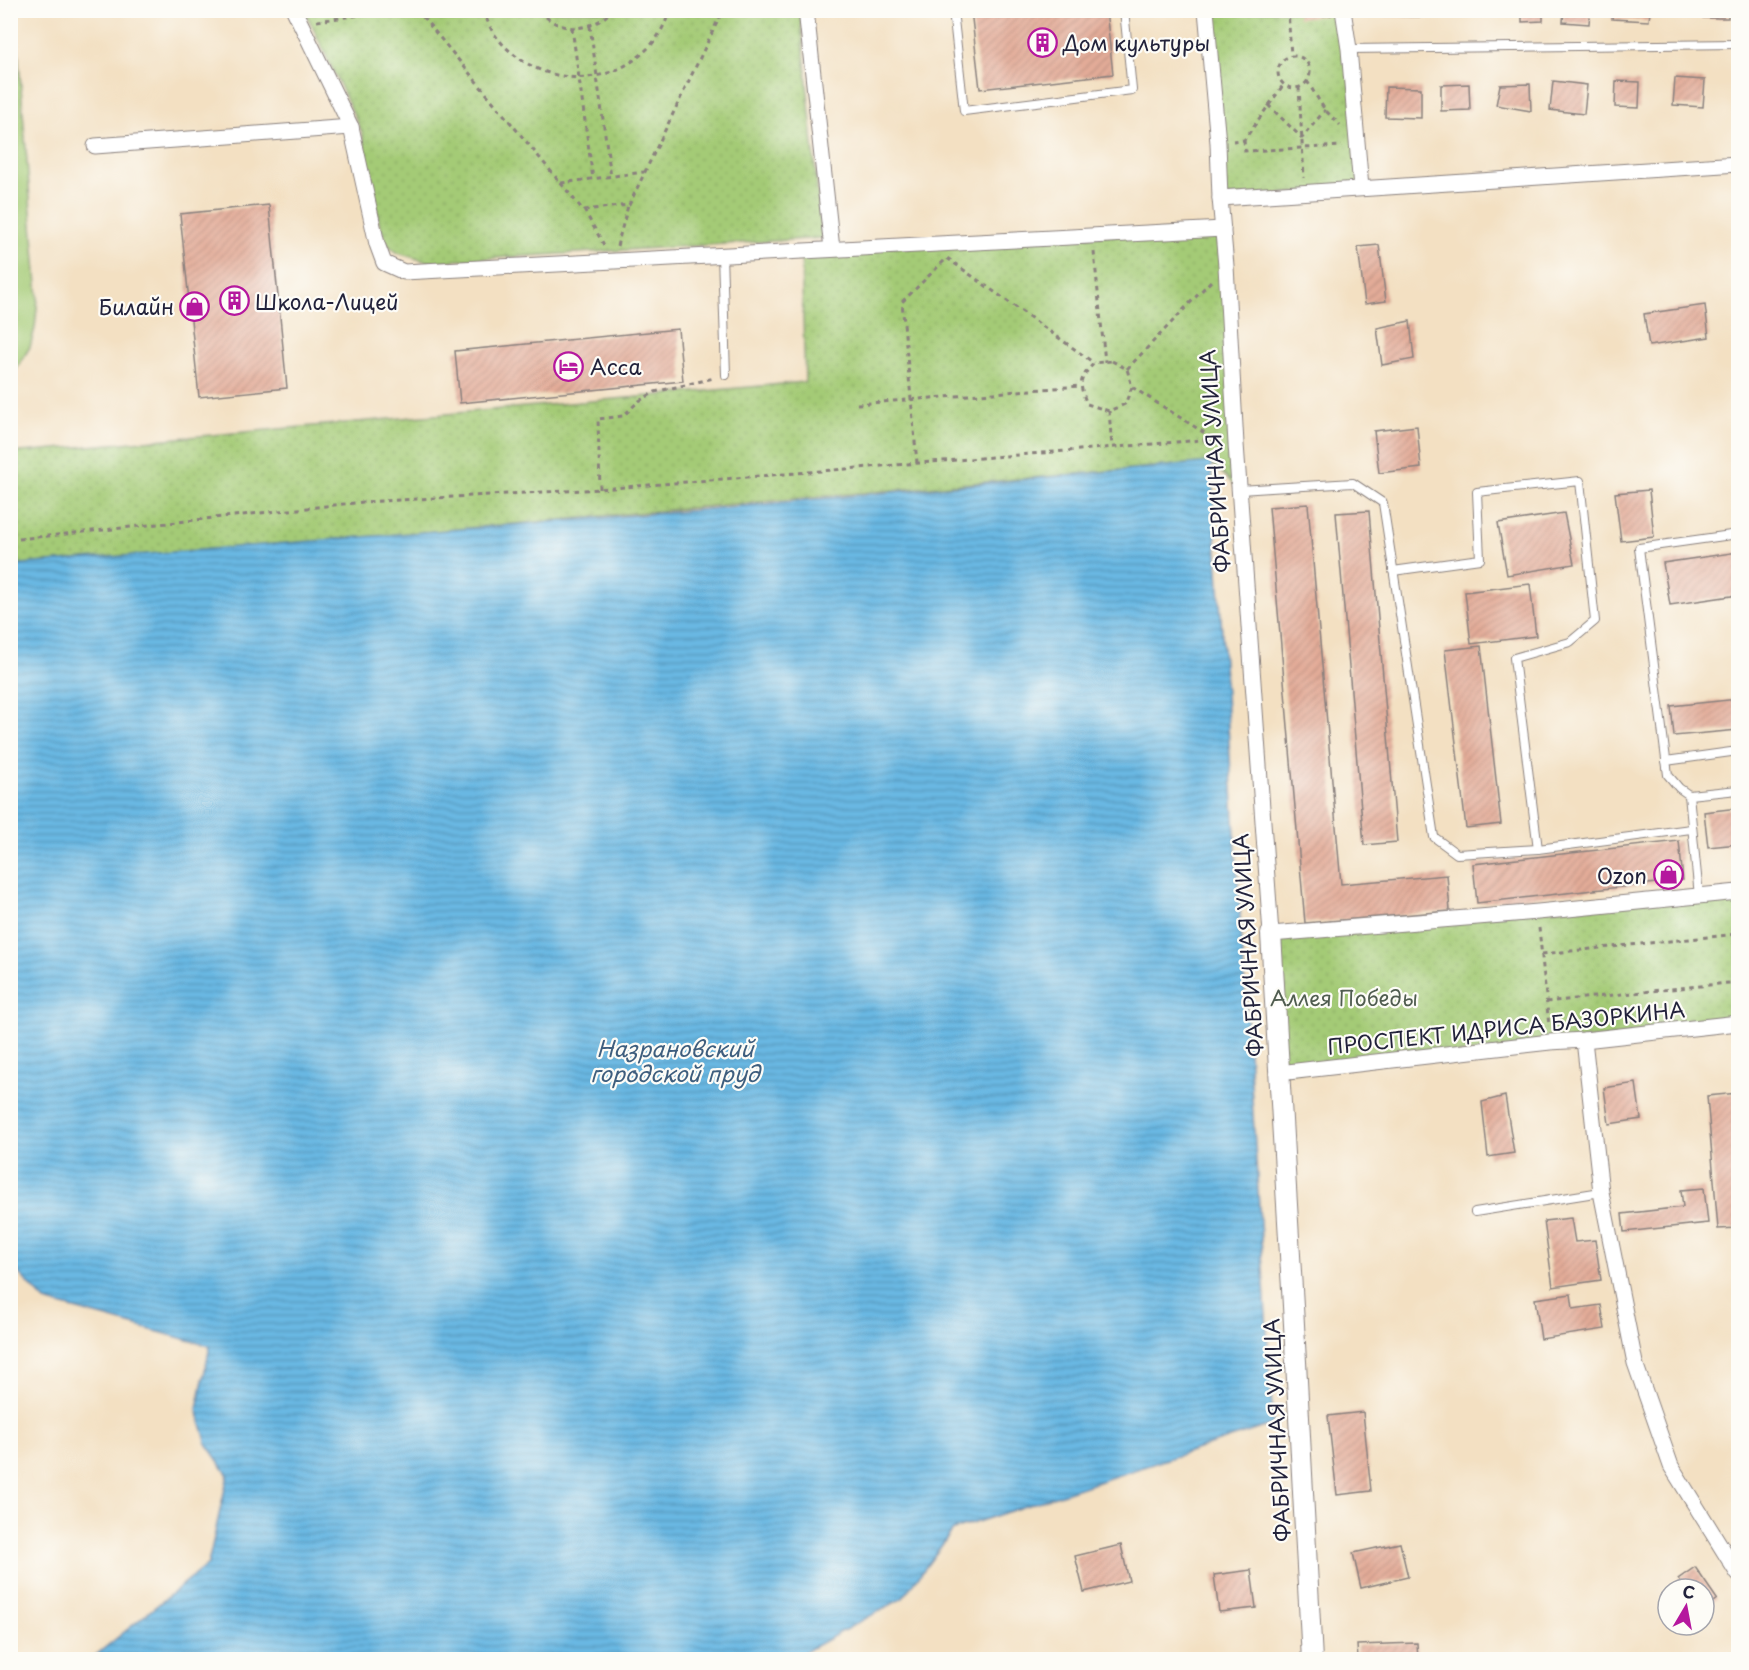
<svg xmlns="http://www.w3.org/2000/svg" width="1749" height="1670" font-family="'Playpen Sans',sans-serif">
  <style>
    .green { fill: url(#green-dots); stroke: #637658; stroke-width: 1.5 }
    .pitch { fill: #a4cb76; stroke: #637658; stroke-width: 1.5 }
    .water { fill: url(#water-rules); stroke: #466d8f; stroke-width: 1.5 }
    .building { fill: url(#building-hatch) }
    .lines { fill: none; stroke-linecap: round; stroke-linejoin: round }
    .service-casing { stroke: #8a817e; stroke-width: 10 }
    .minor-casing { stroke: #8a817e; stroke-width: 17 }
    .tertiary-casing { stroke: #8a817e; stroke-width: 22 }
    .path { stroke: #8a817e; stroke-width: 3; stroke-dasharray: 4.5 4.5; stroke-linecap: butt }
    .service { stroke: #fff; stroke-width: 8 }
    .minor { stroke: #fff; stroke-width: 15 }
    .tertiary { stroke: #fff; stroke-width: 20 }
    .labels { text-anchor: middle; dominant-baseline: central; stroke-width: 4.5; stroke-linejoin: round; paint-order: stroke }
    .poi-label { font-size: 21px; fill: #22223b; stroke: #fdfcf7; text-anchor: start }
    .street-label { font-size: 21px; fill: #22223b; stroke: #fdfcf7 }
    .park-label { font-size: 21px; fill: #505d50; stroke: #fdfcf7 }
    .water-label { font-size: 22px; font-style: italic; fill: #3e5e7e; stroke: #fdfcf7 }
  </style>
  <defs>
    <pattern id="green-dots" width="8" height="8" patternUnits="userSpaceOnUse" patternTransform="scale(1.5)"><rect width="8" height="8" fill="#a4cb76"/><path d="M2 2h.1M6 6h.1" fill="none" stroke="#8dae67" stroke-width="1.8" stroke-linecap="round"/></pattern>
    <pattern id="water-rules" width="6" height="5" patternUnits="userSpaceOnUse" patternTransform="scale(1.5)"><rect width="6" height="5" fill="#69b8e3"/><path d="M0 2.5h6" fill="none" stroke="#5695b9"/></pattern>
    <pattern id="building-hatch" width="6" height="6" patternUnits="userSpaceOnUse" patternTransform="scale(1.5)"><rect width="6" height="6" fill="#e3ac98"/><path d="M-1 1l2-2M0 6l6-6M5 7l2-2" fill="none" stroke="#c29484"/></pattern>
  </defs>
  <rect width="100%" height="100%" fill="#fdfcf7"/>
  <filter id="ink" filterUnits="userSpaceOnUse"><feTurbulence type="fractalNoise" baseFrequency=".0167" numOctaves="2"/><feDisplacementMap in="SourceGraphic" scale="12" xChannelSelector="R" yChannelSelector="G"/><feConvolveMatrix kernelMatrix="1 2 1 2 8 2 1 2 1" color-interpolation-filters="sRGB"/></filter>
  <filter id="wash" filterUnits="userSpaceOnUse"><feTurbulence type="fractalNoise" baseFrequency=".008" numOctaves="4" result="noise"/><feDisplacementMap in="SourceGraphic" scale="24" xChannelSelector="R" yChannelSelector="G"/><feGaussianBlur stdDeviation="1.35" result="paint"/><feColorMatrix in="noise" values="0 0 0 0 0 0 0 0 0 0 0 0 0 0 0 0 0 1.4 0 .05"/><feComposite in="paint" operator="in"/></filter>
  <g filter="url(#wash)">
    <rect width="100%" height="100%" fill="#f3e0c2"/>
    <g class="green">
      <polygon points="305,11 800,11 822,238 428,262 398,253 388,245 380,227 362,132"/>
      <polygon points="1206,11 1343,11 1361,188 1220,198"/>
      <polygon points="1223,229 1240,490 1210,462 366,537 11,565 11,453 805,382 801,251"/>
      <polygon points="1738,892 1738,1024 1279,1073 1271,935"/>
    </g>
    <polygon class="pitch" points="11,31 18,50 38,298 35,328 30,347 11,378"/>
    <polygon class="water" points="1211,462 1273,1424 953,1530 903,1598 792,1659 91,1659 208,1564 228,1475 207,1445 197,1409 210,1346 45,1301 11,1265 11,565 699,510"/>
    <g id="blocks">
      <g class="building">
        <polygon points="971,10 1106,10 1113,74 980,89"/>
        <polygon points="1297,10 1331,10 1331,15 1298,18"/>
        <polygon points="1383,10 1434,10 1434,17 1383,16"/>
        <polygon points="1522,10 1543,10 1543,21 1522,22"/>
        <polygon points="1564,10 1590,10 1589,24 1563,22"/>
        <polygon points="1613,10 1650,10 1649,21 1612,19"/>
        <rect x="1703" y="10" width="25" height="8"/>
        <polygon points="1675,78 1705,80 1703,107 1673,105"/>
        <polygon points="1553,81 1587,85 1584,114 1550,110"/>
        <polygon points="1616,81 1640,82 1639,108 1615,107"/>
        <polygon points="1469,84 1470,110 1441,111 1441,85"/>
        <polygon points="1530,84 1531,111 1496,105 1500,85"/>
        <polygon points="1386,87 1421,88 1421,118 1385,117"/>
        <polygon points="269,205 287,388 199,397 180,214"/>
        <polygon points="1379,245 1386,301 1365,304 1358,247"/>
        <polygon points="1705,305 1709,337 1649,346 1644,314"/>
        <polygon points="1410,321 1414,359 1382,365 1377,328"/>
        <polygon points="678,329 683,381 460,403 455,351"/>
        <polygon points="1417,426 1421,468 1379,473 1374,431"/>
        <polygon points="1649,490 1654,537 1621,541 1615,493"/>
        <polygon points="1308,504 1341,884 1447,875 1450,911 1305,923 1269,507"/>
        <polygon points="1369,511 1397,842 1364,845 1336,513"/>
        <polygon points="1564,513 1574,564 1507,575 1498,523"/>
        <polygon points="1738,552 1738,595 1670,605 1663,563"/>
        <polygon points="1530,584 1536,636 1471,644 1465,592"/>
        <polygon points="1481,646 1501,824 1466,828 1445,650"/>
        <polygon points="1738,699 1738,730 1674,736 1671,706"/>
        <polygon points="1738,808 1738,844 1708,847 1704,812"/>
        <polygon points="1679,841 1683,880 1477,903 1473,864"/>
        <polygon points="1636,1083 1641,1119 1609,1124 1604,1088"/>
        <polygon points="1738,1093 1738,1228 1718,1229 1707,1096"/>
        <polygon points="1505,1096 1514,1153 1488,1157 1482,1102"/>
        <polygon points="1704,1188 1708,1223 1624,1232 1622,1214 1683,1207 1681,1190"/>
        <polygon points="1571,1218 1575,1242 1595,1240 1601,1280 1553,1287 1544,1221"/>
        <polygon points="1571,1294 1573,1309 1601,1305 1605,1329 1541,1339 1535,1299"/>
        <polygon points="1363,1412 1371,1491 1337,1495 1328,1416"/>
        <polygon points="1400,1543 1408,1577 1361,1588 1353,1553"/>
        <polygon points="1121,1545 1129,1581 1084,1592 1075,1556"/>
        <polygon points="1695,1567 1717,1599 1704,1608 1704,1589 1686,1589 1678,1579"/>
        <polygon points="1251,1570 1256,1608 1219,1612 1214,1575"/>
        <polygon points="1417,1643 1418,1660 1358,1660 1357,1645"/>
      </g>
    </g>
  </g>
  <g filter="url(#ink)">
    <use href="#blocks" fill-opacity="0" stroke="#8a817e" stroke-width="1.5"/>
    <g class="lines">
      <defs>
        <g id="service">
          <polyline points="953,10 964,111 1132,90 1124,10"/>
          <polyline points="1349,49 1738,44"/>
          <polyline points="722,255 726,375"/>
          <polyline points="1240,490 1353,483 1383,503 1434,837 1457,854 1538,849 1691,829"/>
          <polyline points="1393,571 1480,559 1477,492 1580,481 1595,621 1570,642 1514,658 1538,849"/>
          <polyline points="1666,761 1738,751"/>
          <polyline points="1689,795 1738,790"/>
          <polyline points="1699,896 1689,795 1679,788 1668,775 1639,548 1738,534"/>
          <polyline points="1475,1212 1601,1192"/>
        </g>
        <g id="minor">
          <polyline points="294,10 351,127 377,244 384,263 404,272 1223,229"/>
          <polyline points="806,10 832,249"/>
          <polyline points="1206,10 1218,143 1220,198 1226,266 1236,444 1271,934 1538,912 1738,892"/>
          <polyline points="1343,10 1349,49 1361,188"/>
          <polyline points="95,146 351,127"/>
          <polyline points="1220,198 1738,164"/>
          <polyline points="1584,1040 1601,1192 1635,1363 1671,1466 1738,1574"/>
          <polyline points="1279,1073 1550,1042 1584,1040 1738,1023"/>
        </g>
        <polyline id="tertiary" points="1271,934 1293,1306 1312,1660"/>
      </defs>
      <use href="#service" class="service-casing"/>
      <use href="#minor" class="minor-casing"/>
      <use href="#tertiary" class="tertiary-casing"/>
      <g class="path">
        <polyline points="417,10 583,210 629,205 723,10"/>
        <path d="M483,10C486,17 489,26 493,32C528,83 601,94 646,50C658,39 665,25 670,10"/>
        <path d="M540,10C558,35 594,32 612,10"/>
        <polyline points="1288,10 1291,56"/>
        <polyline points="317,21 396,10"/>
        <polyline points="590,26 611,177"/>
        <polyline points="572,28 593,179"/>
        <circle cx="1294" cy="72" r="16"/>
        <polyline points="1307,81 1325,110 1340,125"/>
        <polyline points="1299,87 1304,178"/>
        <polyline points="1268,105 1302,138 1325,110"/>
        <polyline points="1244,140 1245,151 1342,146"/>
        <polyline points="1233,141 1244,140 1284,84"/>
        <polyline points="561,183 644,172"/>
        <polyline points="584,210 604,245"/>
        <polyline points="617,246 628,206"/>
        <polyline points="1094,252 1105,362"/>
        <path d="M1112,361L1127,369L1132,387L1125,404L1109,411L1087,404C1078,382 1079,380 1094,363Z"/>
        <polyline points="1127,369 1211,281"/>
        <polyline points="1132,387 1214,439"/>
        <polyline points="857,404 1080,386"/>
        <polyline points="1109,411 1112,447"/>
        <polyline points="917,463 902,302 947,258 1094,363"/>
        <polyline points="600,489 598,419 623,416 639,401 655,392 714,378"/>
        <polyline points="10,540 363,502 600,489 1214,439"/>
        <polyline points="1539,928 1549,1026"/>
        <polyline points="1542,954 1738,934"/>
        <polyline points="1546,1002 1738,982"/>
      </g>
      <use href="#service" class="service"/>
      <use href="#minor" class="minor"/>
      <use href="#tertiary" class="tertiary"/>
    </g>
  </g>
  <defs>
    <symbol id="building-ring" viewBox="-11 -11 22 22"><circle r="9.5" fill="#fdfcf7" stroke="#b5179e" stroke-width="1.5"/><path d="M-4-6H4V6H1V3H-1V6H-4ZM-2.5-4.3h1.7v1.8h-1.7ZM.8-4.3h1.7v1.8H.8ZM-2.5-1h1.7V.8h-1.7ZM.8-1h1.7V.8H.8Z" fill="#b5179e"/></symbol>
    <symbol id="shop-ring" viewBox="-11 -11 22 22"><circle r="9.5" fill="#fdfcf7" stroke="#b5179e" stroke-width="1.5"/><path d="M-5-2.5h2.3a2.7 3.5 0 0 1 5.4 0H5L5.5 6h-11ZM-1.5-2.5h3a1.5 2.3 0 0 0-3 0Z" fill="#b5179e"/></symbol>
    <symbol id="hotel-ring" viewBox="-11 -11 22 22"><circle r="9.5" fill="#fdfcf7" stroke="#b5179e" stroke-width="1.5"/><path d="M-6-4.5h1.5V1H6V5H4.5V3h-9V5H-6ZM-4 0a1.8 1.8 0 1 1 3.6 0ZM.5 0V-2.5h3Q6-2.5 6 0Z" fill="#b5179e"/></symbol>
  </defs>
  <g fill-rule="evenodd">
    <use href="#building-ring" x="1026" y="26" width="33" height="33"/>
    <use href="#building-ring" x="218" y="284" width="33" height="33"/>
    <use href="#shop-ring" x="178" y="290" width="33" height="33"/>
    <use href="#hotel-ring" x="552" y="350" width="33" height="33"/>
    <use href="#shop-ring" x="1652" y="858" width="33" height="33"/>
  </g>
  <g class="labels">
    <g class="poi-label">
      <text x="1063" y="42">Дом культуры</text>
      <text x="255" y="301">Школа-Лицей</text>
      <text x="174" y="306" text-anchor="end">Билайн</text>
      <text x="590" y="366">Асса</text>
      <text x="1647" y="875" text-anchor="end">Ozon</text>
    </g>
    <g class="street-label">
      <text transform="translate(1214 461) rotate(-94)">ФАБРИЧНАЯ УЛИЦА</text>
      <text transform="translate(1247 945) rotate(-94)">ФАБРИЧНАЯ УЛИЦА</text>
      <text transform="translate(1506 1027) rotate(-6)">ПРОСПЕКТ ИДРИСА БАЗОРКИНА</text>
      <text transform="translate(1276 1430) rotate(-93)">ФАБРИЧНАЯ УЛИЦА</text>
    </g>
    <g class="park-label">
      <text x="1344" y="997">Аллея Победы</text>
    </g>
    <g class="water-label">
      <text x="675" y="1047">Назрановский<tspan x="675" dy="25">городской пруд</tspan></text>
    </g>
  </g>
  <rect width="1749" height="1670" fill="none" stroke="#fdfcf7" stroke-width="36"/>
  <g transform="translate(1686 1607) rotate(10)"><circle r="28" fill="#fdfcf7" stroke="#a5a5ac" stroke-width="1.5"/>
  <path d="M0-4.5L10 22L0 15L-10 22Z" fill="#b5179e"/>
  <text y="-9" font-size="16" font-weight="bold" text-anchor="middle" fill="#22223b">С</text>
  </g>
</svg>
